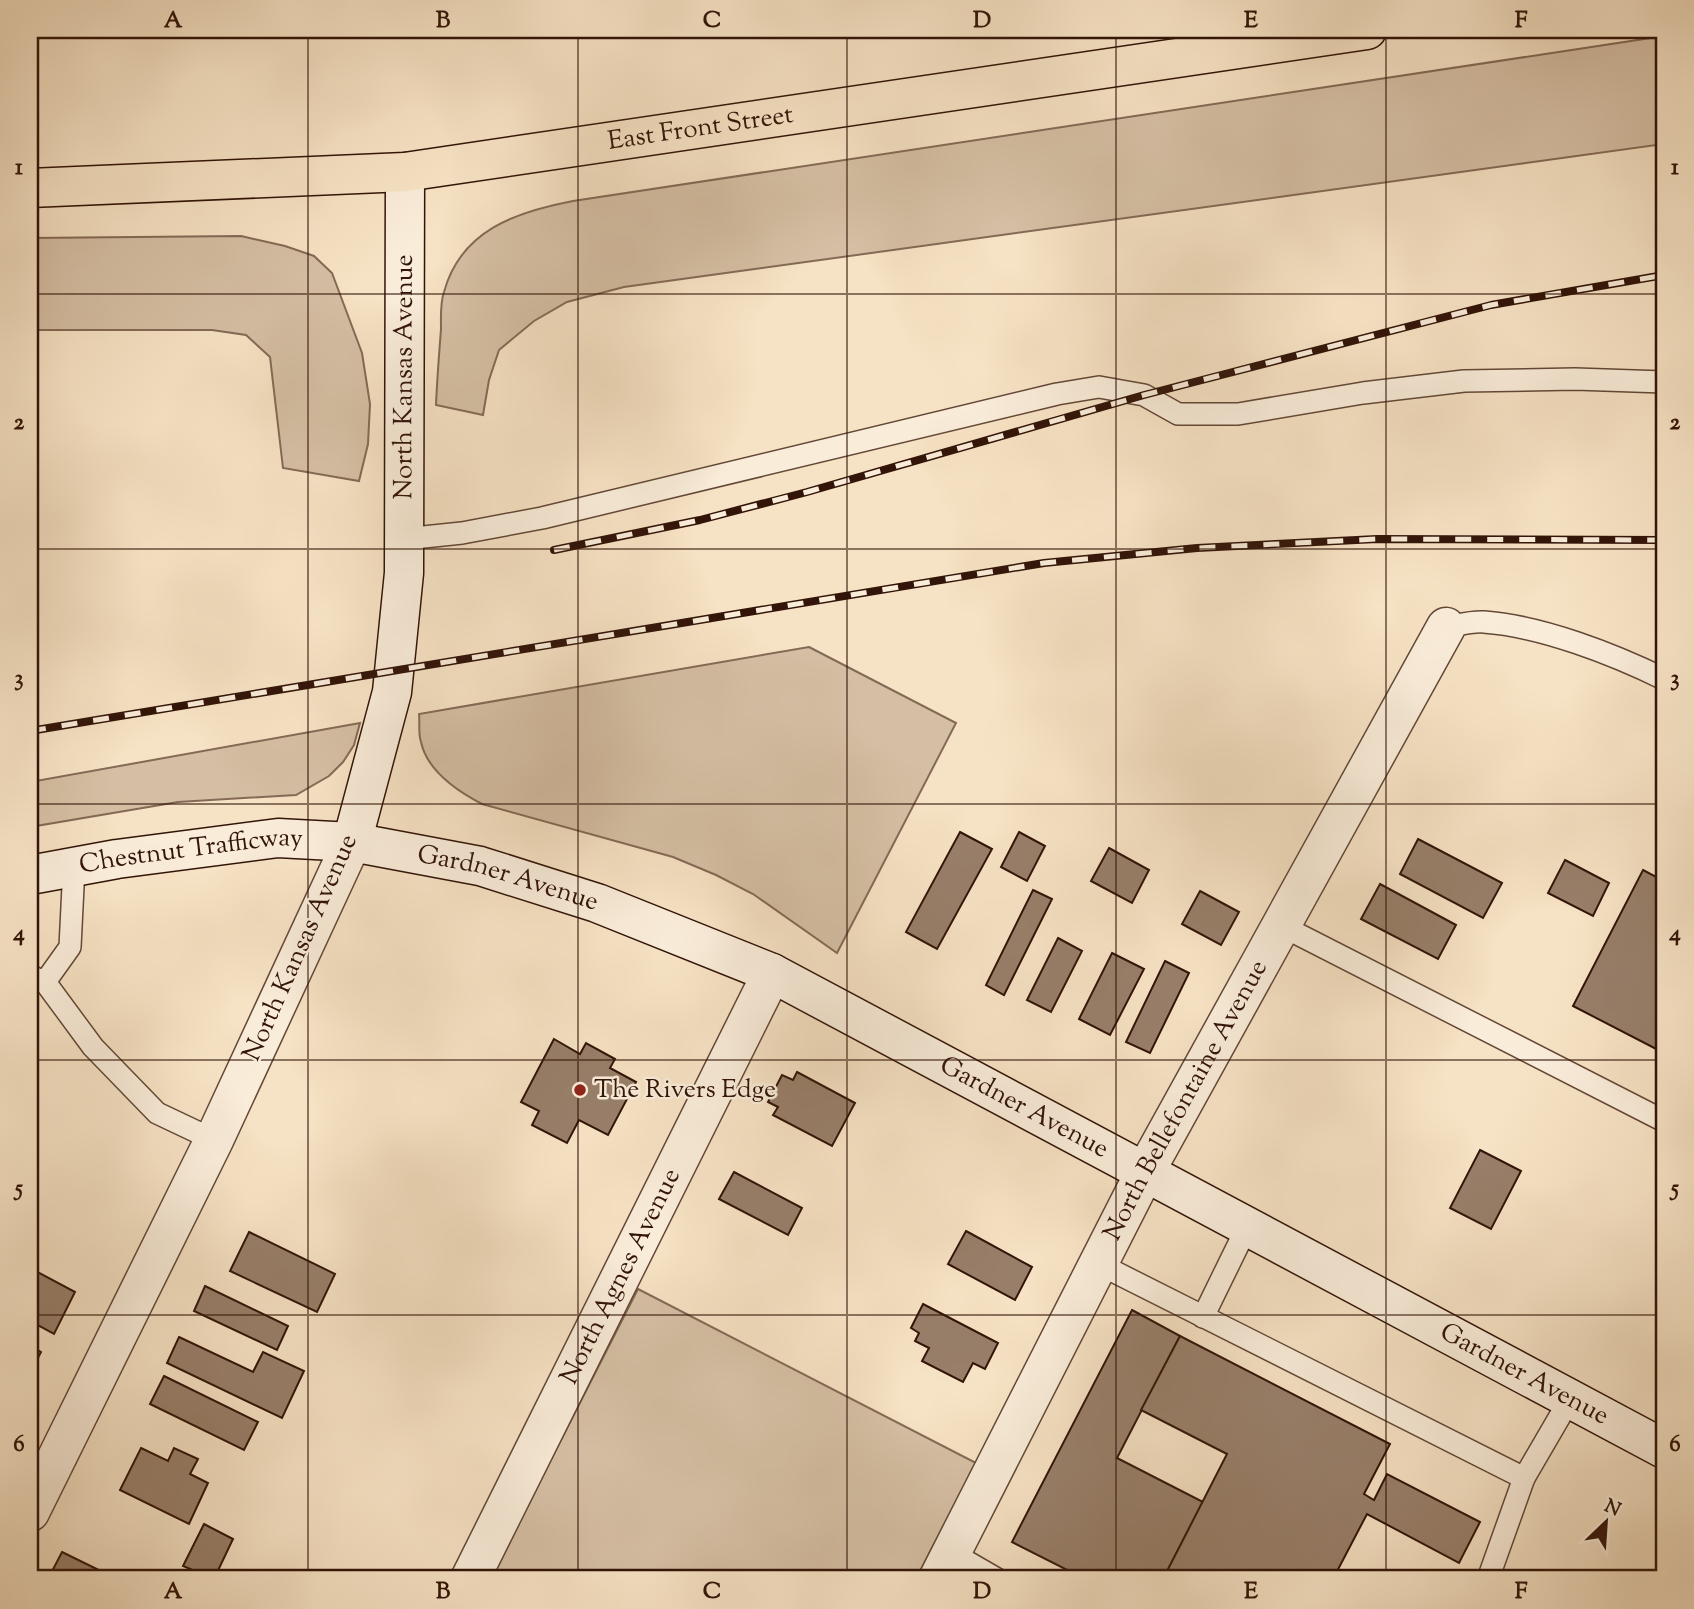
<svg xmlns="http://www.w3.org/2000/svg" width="1694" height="1609" font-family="'Sorts Mill Goudy',serif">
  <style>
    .green { fill: #d5bfa4; stroke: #846a56; stroke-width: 2 }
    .building { fill: #987f6a; stroke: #321408; stroke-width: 2 }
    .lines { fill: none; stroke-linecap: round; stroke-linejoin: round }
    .lane-casing { stroke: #634837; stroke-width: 24 }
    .street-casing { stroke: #634837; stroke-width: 41 }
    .secondary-casing { stroke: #321408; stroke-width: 41 }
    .primary-casing { stroke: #321408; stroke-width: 41 }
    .lane { stroke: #f9ecd9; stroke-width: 21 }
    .street { stroke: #f9ecd9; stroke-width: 38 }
    .secondary { stroke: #f9ecd9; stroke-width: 38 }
    .primary { stroke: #f6e2c4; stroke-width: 38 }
    .rail-casing { stroke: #321408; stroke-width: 8 }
    .rail { stroke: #f9ecd9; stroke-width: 5; stroke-dasharray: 16; stroke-linecap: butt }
    .grid { fill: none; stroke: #321408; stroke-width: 2; stroke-opacity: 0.55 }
    .poi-dot { fill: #8f2418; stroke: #f9ecd9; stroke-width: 2.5 }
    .labels { text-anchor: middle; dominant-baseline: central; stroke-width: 5; stroke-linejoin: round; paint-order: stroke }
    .street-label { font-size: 26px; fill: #321408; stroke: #f9ecd9 }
    .poi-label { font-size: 26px; fill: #321408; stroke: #f9ecd9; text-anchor: start }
    .neatline { fill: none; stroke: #321408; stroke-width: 2.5 }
    .grid-label { font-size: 23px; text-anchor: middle; font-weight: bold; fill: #321408 }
  </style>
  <rect width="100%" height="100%" fill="#f6e2c4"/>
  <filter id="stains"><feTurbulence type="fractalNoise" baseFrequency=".00286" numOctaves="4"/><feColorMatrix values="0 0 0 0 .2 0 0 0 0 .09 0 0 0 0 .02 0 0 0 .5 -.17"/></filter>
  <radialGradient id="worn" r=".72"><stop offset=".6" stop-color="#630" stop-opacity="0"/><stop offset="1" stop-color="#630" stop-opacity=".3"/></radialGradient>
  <g class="green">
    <path d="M1664,36V144L624,287L567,302L534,321L499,350L489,380L483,415L436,405C437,380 439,355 441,329C441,317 440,303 444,292C461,230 516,212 573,201Z"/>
    <polygon points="241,236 285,246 314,256 332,273 362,353 370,404 368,444 359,481 283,468 270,357 246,335 212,330 30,330 30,238"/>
    <path d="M809,647L956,723L837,953L753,894L716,875L673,857L482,804C457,791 427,770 421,742C418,733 420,723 419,714Z"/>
    <polygon points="360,723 354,745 343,762 329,776 296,795 178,802 30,827 30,782"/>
    <polygon points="638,1289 976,1463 916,1579 490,1579"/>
  </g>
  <g class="building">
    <polygon points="960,832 992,849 937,949 906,932"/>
    <polygon points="1019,832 1045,846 1027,881 1001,867"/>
    <polygon points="1418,839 1502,883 1483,918 1400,874"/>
    <polygon points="1109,848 1149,870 1132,903 1091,881"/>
    <polygon points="1565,860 1609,883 1593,916 1548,893"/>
    <polygon points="1643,870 1664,881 1664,1053 1573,1006"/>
    <polygon points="1380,884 1456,925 1438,959 1361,919"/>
    <polygon points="1033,890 1052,899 1004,995 986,985"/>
    <polygon points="1200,891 1239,912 1221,945 1182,924"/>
    <polygon points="1058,938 1082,951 1051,1012 1027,1000"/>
    <polygon points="1112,953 1144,969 1110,1035 1079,1019"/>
    <polygon points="1165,961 1189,973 1150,1053 1126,1042"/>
    <polygon points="554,1039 580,1054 586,1043 615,1059 610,1068 636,1082 608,1135 579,1120 567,1143 532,1125 539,1111 521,1102"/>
    <polygon points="797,1072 855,1103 832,1146 773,1115 778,1107 768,1102 782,1075 793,1080"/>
    <polygon points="1480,1150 1521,1171 1491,1229 1450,1208"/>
    <polygon points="734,1172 802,1208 788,1235 719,1199"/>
    <polygon points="966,1231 1032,1267 1015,1300 948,1264"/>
    <polygon points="249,1232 335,1274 317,1312 230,1271"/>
    <polygon points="30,1268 75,1292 54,1334 30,1321"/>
    <polygon points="205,1286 288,1326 277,1350 194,1311"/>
    <polygon points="923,1304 998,1343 985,1369 973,1363 963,1382 922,1361 929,1348 915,1341 919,1333 911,1328"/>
    <polygon points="1132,1310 1180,1336 1117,1458 1203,1502 1163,1579 1085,1579 1012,1542"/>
    <polygon points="1180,1336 1390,1444 1364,1494 1374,1500 1387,1474 1480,1522 1459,1563 1367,1514 1333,1579 1163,1579 1227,1454 1141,1410"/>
    <polygon points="179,1337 253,1372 263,1352 304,1371 282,1418 167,1363"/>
    <polygon points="30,1345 41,1352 30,1373"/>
    <polygon points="164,1376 258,1422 244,1450 150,1404"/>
    <polygon points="141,1448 168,1461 174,1448 198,1459 190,1474 208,1483 189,1524 120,1490"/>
    <polygon points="204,1524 233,1539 214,1579 183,1566"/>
    <polygon points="62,1552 117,1579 48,1579"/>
  </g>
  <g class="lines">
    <defs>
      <g id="lane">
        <polyline points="404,539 462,533 542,518 1057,394 1099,387 1144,395 1178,414 1238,414 1363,393 1464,381 1575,379 1664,382"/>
        <path d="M1446,627C1458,625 1472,621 1484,622C1541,626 1613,654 1664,679"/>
        <polyline points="1280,925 1664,1121"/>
        <polyline points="30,976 45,982 93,1047 157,1113 214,1140"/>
        <polyline points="45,982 70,947 74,866"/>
        <polyline points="1099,1264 1524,1478 1570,1399"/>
        <polyline points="1203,1317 1247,1227"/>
        <polyline points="952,1553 997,1579"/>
        <polyline points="1488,1579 1524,1478"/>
      </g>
      <g id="street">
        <polyline points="30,1512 214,1140 352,842"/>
        <path id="s1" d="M470,1579L772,973"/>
        <path id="s2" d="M938,1579L1145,1172L1446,627"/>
      </g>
      <g id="secondary">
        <path id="s3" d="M352,842L392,692L404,573L405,172"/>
        <path id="s4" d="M30,875L117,859L278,838L352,842L480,866L597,903L772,973L1664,1449"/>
      </g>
      <g id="primary">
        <path id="s5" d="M30,188L405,172L1367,30"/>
      </g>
    </defs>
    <use href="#lane" class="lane-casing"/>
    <use href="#street" class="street-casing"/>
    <use href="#secondary" class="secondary-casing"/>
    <use href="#primary" class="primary-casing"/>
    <use href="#lane" class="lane"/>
    <use href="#street" class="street"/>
    <use href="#secondary" class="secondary"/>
    <use href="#primary" class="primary"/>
    <defs>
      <g id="rail">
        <polyline points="554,550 700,520 807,492 1144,395 1491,305 1664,275"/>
        <polyline points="1659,564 1664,564"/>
        <polyline points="30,731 1044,563 1197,548 1377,539 1664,540"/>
      </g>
    </defs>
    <use href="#rail" class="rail-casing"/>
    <use href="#rail" class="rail"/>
  </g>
  <path class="grid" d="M308,30V1579M578,30V1579M847,30V1579M1116,30V1579M1386,30V1579M30,294H1664M30,549H1664M30,804H1664M30,1060H1664M30,1315H1664"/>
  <circle class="poi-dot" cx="580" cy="1090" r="7"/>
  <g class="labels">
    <g class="street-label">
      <text stroke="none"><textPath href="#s5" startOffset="674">East Front Street</textPath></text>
      <text stroke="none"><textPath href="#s3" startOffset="471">North Kansas Avenue</textPath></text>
      <text stroke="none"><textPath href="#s4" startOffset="163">Chestnut Trafficway</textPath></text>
      <text stroke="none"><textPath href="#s4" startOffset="485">Gardner Avenue</textPath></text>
      <text transform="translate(301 948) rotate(-66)">North Kansas Avenue</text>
      <text stroke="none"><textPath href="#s2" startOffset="539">North Bellefontaine Avenue</textPath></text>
      <text stroke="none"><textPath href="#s4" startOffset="1052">Gardner Avenue</textPath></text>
      <text stroke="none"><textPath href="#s1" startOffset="338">North Agnes Avenue</textPath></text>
      <text stroke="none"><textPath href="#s4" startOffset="1619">Gardner Avenue</textPath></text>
    </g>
    <g class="poi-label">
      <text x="594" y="1090">The Rivers Edge</text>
    </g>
  </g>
  <rect width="1694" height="1609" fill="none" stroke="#f6e2c4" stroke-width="77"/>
  <g transform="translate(1606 1522) rotate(25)" stroke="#f9ecd9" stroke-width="5" paint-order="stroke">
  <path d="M0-5L12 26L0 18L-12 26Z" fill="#321408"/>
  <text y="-10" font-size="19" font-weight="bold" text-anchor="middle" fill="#321408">N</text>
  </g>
  <rect x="38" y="38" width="1618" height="1532" class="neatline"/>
  <g class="grid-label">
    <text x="173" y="27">A</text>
    <text x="443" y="27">B</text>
    <text x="712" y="27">C</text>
    <text x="982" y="27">D</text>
    <text x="1251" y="27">E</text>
    <text x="1521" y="27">F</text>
    <text x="19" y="174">1</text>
    <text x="1675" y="174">1</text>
    <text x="19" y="429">2</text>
    <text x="1675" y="429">2</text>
    <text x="19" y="685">3</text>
    <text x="1675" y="685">3</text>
    <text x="19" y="940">4</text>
    <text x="1675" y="940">4</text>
    <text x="19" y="1195">5</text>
    <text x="1675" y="1195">5</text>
    <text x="19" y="1451">6</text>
    <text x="1675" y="1451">6</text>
    <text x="173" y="1598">A</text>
    <text x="443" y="1598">B</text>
    <text x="712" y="1598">C</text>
    <text x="982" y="1598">D</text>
    <text x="1251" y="1598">E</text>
    <text x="1521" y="1598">F</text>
  </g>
  <rect width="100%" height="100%" filter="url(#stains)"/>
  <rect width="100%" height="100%" fill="url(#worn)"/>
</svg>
